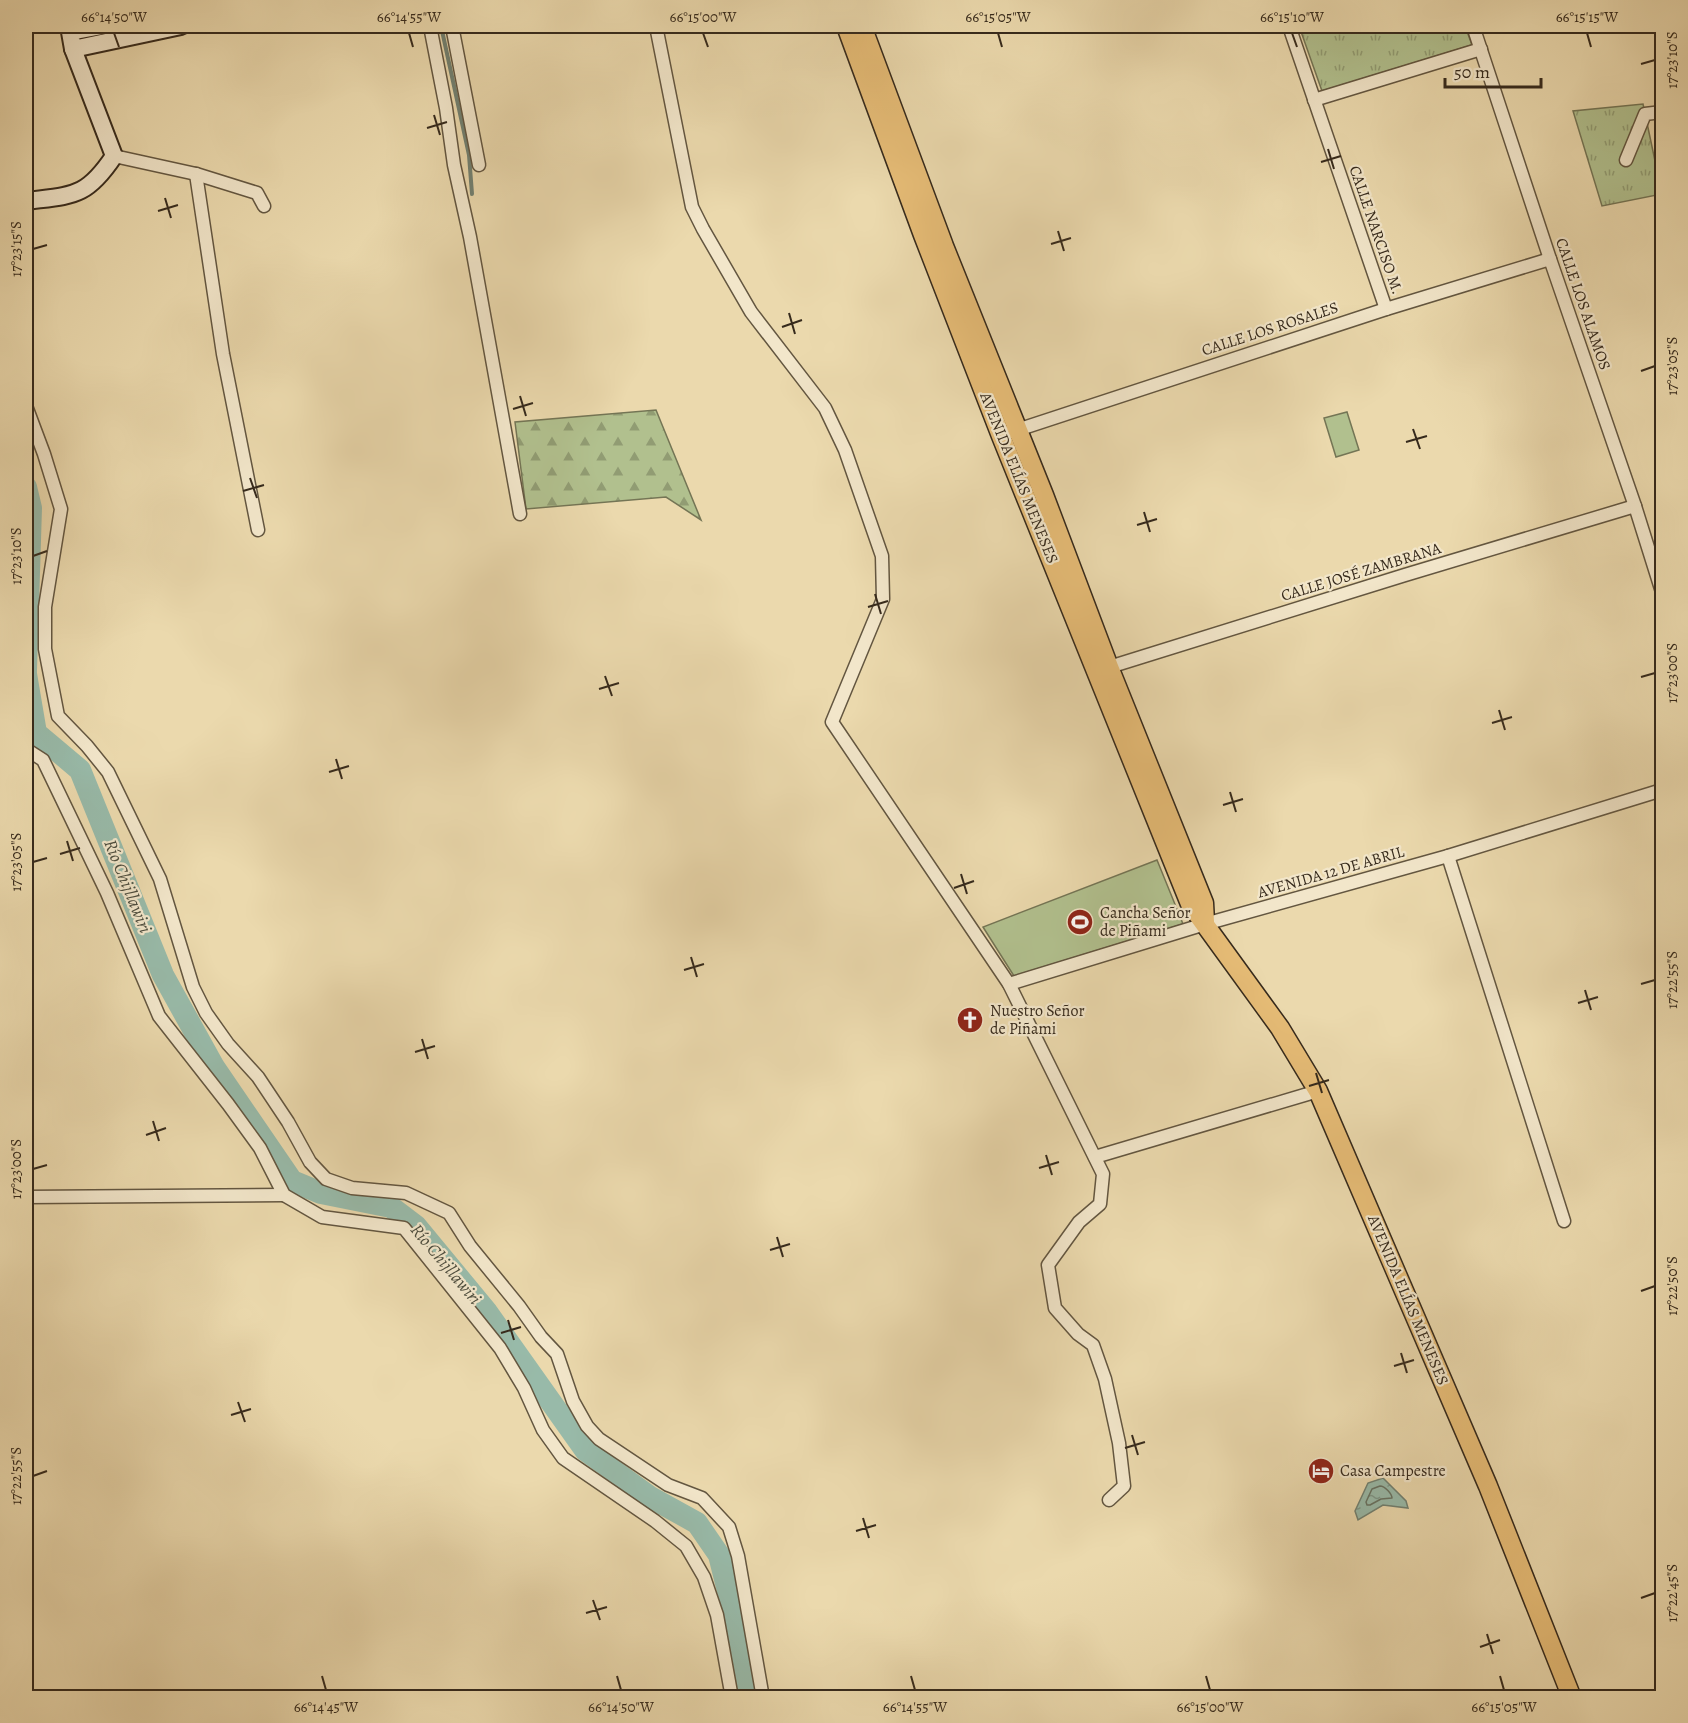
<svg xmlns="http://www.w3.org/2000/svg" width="1688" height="1723" font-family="Alegreya,serif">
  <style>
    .grass { fill: url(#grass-tufts); stroke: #747555; stroke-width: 1.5 }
    .forest { fill: url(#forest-firs); stroke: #747555; stroke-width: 1.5 }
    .green { fill: #b1c08e; stroke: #747555; stroke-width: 1.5 }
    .water { fill: url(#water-ripples); stroke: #718071; stroke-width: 1.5 }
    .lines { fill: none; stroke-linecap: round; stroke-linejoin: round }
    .shore { stroke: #677262; stroke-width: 1.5 }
    .stream { stroke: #718071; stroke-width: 4 }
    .river { stroke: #98baa9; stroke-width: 22 }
    .minor-casing { stroke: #635640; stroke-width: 15 }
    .secondary-casing { stroke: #362a1c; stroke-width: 20 }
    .primary-casing { stroke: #362a1c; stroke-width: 21 }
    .minor { stroke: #f2e6ca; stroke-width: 12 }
    .secondary { stroke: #f2e6ca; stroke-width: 16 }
    .primary { stroke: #e6bc76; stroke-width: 18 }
    .ticks { fill: none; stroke: #362a1c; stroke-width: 2 }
    .labels { text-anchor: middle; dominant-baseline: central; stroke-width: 4.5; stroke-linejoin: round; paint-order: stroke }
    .street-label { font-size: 16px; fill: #362a1c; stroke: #f2e6ca }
    .poi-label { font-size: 16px; fill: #362a1c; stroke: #f2e6ca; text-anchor: start }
    .water-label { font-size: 18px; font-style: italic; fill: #4e4e3f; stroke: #f2e6ca }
    .neatline { fill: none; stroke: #362a1c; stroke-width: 2 }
    .ticks-label { font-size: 15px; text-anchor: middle; fill: #362a1c }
  </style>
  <defs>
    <pattern id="grass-tufts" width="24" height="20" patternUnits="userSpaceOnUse" patternTransform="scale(1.5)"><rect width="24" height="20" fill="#b1c08e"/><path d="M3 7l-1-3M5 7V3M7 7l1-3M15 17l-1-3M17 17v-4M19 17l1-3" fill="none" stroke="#919c73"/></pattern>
    <pattern id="forest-firs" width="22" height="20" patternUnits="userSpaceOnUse" patternTransform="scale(1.5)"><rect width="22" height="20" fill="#b1c08e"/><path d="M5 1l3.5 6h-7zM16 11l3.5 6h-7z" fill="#919c73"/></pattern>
    <pattern id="water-ripples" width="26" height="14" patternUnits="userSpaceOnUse" patternTransform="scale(1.5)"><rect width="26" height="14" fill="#98baa9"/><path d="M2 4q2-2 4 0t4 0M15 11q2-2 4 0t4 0" fill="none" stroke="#7d9789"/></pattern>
  </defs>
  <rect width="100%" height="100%" fill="#ebd9ad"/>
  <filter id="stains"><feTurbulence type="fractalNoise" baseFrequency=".00333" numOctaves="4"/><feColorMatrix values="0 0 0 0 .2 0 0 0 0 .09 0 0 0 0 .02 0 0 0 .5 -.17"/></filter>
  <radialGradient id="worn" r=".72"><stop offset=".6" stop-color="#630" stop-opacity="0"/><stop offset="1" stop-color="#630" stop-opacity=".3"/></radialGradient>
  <g class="grass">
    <polygon points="1299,26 1465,26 1472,45 1322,91"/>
    <polygon points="1643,104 1662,194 1602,206 1573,111"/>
  </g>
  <polygon class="forest" points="656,410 701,520 666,497 526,509 515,422"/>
  <g class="green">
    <polygon points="1347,412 1359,450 1336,457 1324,418"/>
    <polygon points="1157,860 1183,924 1014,976 983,927"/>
  </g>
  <polygon class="water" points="1383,1478 1406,1501 1408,1508 1383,1505 1358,1520 1355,1511 1368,1483"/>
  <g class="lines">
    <path class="shore" d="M1380,1486C1385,1486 1392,1494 1392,1498L1381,1499L1370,1505H1367L1366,1502L1372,1489Z"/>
    <polyline class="stream" points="441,26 469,155 472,194"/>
    <g class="river">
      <polyline points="26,487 31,508 26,670"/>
      <polyline points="26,674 36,733 80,770 163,975 214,1067 292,1181 321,1193 391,1207 416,1226 487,1312 585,1450 650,1497 697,1523 719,1555 738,1631 744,1698"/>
    </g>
    <defs>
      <g id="minor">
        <polyline points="430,26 446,108 454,165 470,237 520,514"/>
        <polyline points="452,26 479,165"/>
        <polyline points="656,26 692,207 703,229 751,312 825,408 845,450 882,556 883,599 832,722 1009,984 1103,1174 1100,1204 1079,1222 1048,1265 1055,1308 1078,1334 1093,1345 1105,1379 1119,1443 1124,1486 1109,1500"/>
        <polyline points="1289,26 1386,309"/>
        <polyline points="1473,26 1550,259 1635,506 1662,592"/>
        <polyline points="1314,100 1481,49"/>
        <polyline points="114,156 196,174 257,193 264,206"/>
        <polyline points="1626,160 1645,114 1662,112"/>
        <polyline points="196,174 223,354 258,530"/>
        <polyline points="26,406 44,454 61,509 45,607 45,649 58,716 87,746 108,772 160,879 193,987 206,1013 228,1044 258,1077 288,1122 310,1162 326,1179 352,1188 406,1193 449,1213 470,1246 519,1306 541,1337 557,1354 573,1401 587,1426 599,1439 668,1485 702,1498 729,1527 738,1556 763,1698"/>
        <polyline points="1011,432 1386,309 1550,259"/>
        <polyline points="1103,669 1405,575 1635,506"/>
        <polyline points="26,751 29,751 43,760 107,893 159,1016 228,1104 260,1148 284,1195 322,1217 404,1228 500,1348 524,1388 543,1430 563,1458 655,1521 686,1546 704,1577 717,1615 732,1698"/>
        <polyline points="1448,856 1564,1221"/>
        <polyline points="1009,984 1205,924 1448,856 1662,790"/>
        <polyline points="1095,1157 1318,1091"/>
        <polyline points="26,1197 284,1195"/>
      </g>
      <g id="secondary">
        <polyline points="73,49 181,26"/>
        <path d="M26,201C73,195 86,198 114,156L73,49L70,32L102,26"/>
      </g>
      <g id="primary">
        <polyline points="846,26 923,235 1001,436 1190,904 1280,1028 1318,1091 1488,1486 1572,1698"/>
        <polyline points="862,26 944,246 1044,495 1109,667 1204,903 1205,922"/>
      </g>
    </defs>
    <use href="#minor" class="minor-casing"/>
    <use href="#secondary" class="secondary-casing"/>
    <use href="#primary" class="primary-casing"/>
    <use href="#minor" class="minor"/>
    <use href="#secondary" class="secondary"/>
    <use href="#primary" class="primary"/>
  </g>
  <path class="ticks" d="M114,33L119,47M409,33L413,47M703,33L708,47M998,33L1002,47M1292,33L1297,47M1587,33L1591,47M1641,64L1655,60M434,115L440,135M427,128L447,122M1328,149L1334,169M1321,162L1341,156M165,198L171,218M158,211L178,205M1058,231L1064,251M1051,244L1071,238M33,249L47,245M789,313L795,334M782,327L802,320M1641,371L1655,366M520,396L526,416M513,409L533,403M1413,429L1420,449M1406,442L1427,436M250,478L257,498M243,491L264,485M1144,512L1150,532M1137,525L1157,519M33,556L47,551M875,594L881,614M868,607L888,601M605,676L612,696M1641,677L1655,673M599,689L619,683M1499,710L1505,730M1492,723L1512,717M336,759L342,779M329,772L349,766M1230,792L1236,812M1223,805L1243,799M67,841L73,861M60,854L80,848M33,862L47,858M961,874L967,894M954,888L974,881M691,957L697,977M684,970L704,964M1641,984L1655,980M1585,990L1591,1010M1578,1003L1598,997M422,1039L428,1059M415,1052L435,1046M1316,1073L1322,1093M1309,1086L1329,1080M153,1121L159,1141M146,1135L166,1128M1046,1155L1052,1175M1039,1168L1059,1162M33,1169L47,1165M777,1237L783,1257M770,1250L790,1244M1641,1291L1655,1286M508,1320L514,1340M501,1333L521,1327M1401,1353L1407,1373M1394,1366L1414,1360M238,1402L245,1422M231,1415L251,1409M1132,1435L1138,1455M1125,1448L1145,1442M33,1476L47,1471M863,1518L869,1538M856,1531L876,1525M1641,1598L1655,1593M593,1600L600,1620M586,1613L607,1607M1487,1634L1493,1654M1480,1647L1500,1640M322,1676L326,1690M617,1676L621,1690M911,1676L915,1690M1206,1676L1210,1690M1500,1676L1504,1690"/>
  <defs>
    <symbol id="stadium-disc" viewBox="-11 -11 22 22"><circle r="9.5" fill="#8f2418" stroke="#f2e6ca"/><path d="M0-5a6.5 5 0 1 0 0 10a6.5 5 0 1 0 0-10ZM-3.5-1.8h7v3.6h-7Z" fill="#fff"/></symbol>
    <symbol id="church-disc" viewBox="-11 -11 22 22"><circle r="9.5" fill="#8f2418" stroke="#f2e6ca"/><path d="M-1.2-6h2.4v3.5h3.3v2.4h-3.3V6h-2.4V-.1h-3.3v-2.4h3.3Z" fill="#fff"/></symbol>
    <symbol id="hotel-disc" viewBox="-11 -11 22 22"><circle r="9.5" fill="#8f2418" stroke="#f2e6ca"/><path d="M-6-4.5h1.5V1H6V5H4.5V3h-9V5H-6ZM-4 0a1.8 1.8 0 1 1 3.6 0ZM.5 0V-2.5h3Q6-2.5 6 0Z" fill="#fff"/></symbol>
  </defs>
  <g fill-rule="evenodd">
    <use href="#stadium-disc" x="1065" y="907" width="30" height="30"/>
    <use href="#church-disc" x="955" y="1005" width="30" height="30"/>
    <use href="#hotel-disc" x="1306" y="1456" width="30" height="30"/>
  </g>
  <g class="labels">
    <g class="street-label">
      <text transform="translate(1376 230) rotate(71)">CALLE NARCISO M.</text>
      <text transform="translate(1583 304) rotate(71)">CALLE LOS ALAMOS</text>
      <text transform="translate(1270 329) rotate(-18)">CALLE LOS ROSALES</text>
      <text transform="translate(1019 478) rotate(68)">AVENIDA ELÍAS MENESES</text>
      <text transform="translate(1361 572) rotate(-17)">CALLE JOSÉ ZAMBRANA</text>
      <text transform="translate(1331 872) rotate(-16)">AVENIDA 12 DE ABRIL</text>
      <text transform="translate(1408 1300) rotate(67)">AVENIDA ELÍAS MENESES</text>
    </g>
    <g class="poi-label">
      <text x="1100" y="913">Cancha Señor<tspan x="1100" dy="18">de Piñami</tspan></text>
      <text x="990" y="1011">Nuestro Señor<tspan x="990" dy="18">de Piñami</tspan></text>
      <text x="1340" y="1471">Casa Campestre</text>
    </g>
    <g class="water-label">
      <text transform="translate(128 886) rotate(68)">Río Chijllawiri</text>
      <text transform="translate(446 1264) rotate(50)">Río Chijllawiri</text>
    </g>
  </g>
  <rect width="1688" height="1723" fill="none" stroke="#ebd9ad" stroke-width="66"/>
  <path d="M1445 78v9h96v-9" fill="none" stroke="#362a1c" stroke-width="3"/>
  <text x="1454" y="78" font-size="18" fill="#362a1c" stroke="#f2e6ca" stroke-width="4.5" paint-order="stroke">50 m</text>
  <rect x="33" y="33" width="1622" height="1657" class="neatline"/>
  <g class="ticks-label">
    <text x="114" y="22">66°14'50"W</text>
    <text x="409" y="22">66°14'55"W</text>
    <text x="703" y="22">66°15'00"W</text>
    <text x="998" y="22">66°15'05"W</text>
    <text x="1292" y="22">66°15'10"W</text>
    <text x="1587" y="22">66°15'15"W</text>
    <text transform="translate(1672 60) rotate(-90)" y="5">17°23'10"S</text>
    <text transform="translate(16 249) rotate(-90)" y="5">17°23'15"S</text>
    <text transform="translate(1672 366) rotate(-90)" y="5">17°23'05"S</text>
    <text transform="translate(16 556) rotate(-90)" y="5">17°23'10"S</text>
    <text transform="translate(1672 673) rotate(-90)" y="5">17°23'00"S</text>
    <text transform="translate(16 862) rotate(-90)" y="5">17°23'05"S</text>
    <text transform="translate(1672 980) rotate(-90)" y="5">17°22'55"S</text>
    <text transform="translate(16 1169) rotate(-90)" y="5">17°23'00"S</text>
    <text transform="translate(1672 1286) rotate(-90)" y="5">17°22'50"S</text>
    <text transform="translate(16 1476) rotate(-90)" y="5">17°22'55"S</text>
    <text transform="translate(1672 1593) rotate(-90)" y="5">17°22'45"S</text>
    <text x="326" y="1712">66°14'45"W</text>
    <text x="621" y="1712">66°14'50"W</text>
    <text x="915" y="1712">66°14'55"W</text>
    <text x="1210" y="1712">66°15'00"W</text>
    <text x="1504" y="1712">66°15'05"W</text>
  </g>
  <rect width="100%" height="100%" filter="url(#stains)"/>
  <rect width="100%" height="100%" fill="url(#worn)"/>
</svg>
